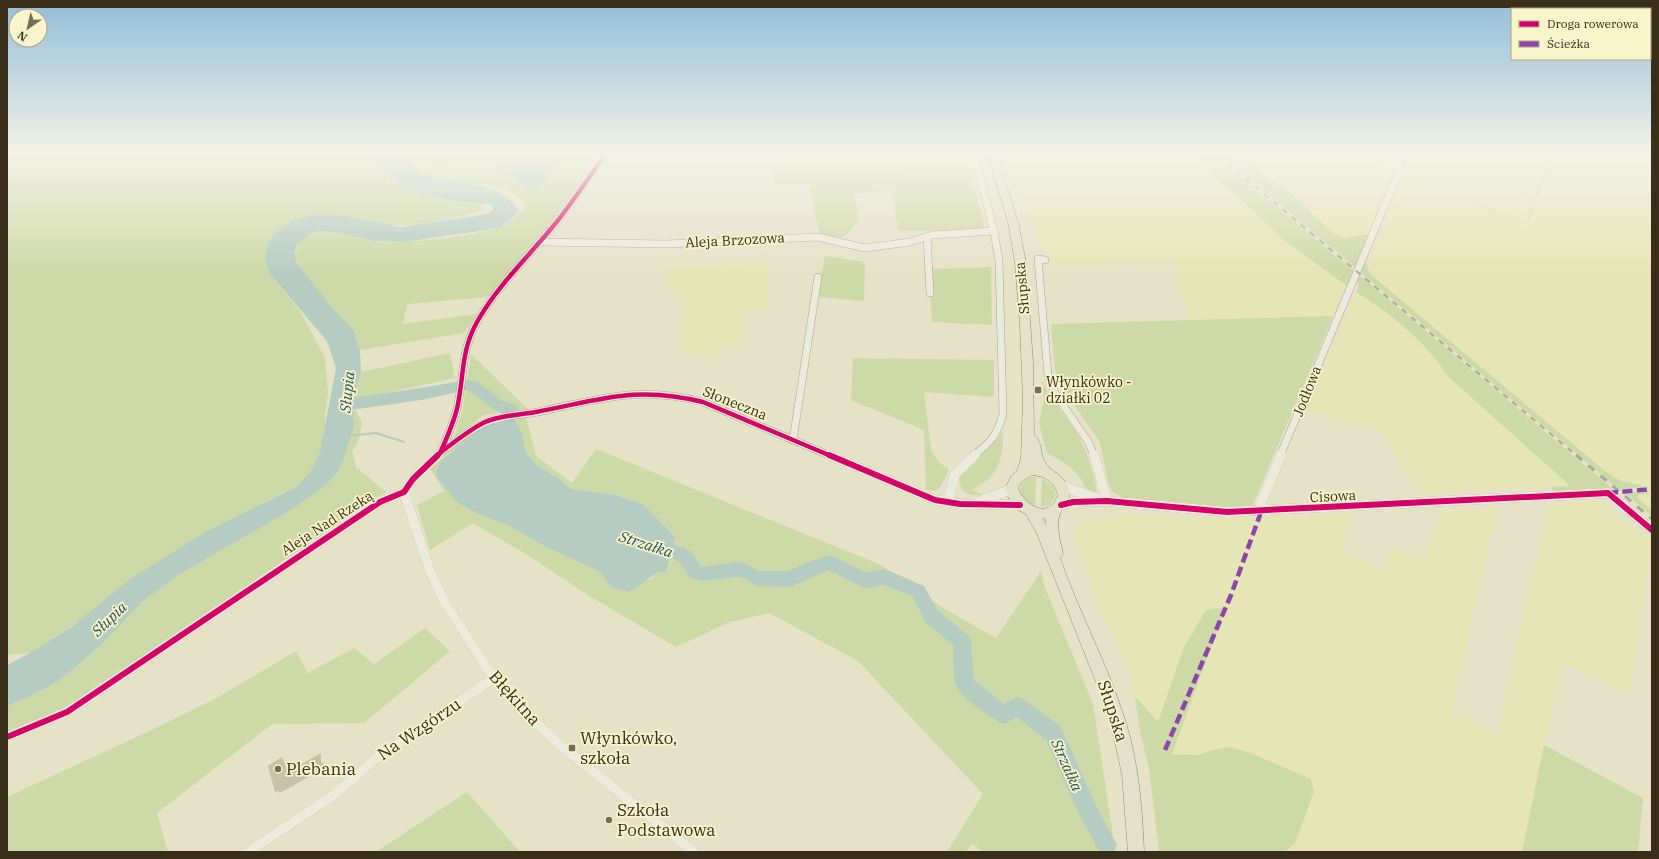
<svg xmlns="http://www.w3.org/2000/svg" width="1659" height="859" font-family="'IBM Plex Serif',serif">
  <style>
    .farmland { fill: #e6e5b6 }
    .green { fill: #ced9a8; fill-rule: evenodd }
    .water { fill: #b5ccc2 }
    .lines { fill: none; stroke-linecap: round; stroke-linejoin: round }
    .stream { stroke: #b5ccc2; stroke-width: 2 }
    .river { fill: #b5ccc2; fill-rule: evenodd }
    .building { fill: #cac0a8 }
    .street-far1-casing { stroke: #aaa592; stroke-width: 8 }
    .street-casing { stroke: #aaa592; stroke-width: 10 }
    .primary-casing { stroke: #8f8a78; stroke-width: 1 }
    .street-far1 { stroke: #eceadb; stroke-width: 7 }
    .street { stroke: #eceadb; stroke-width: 10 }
    .primary { fill: #e4e1cb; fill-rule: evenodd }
    .rail-far1 { stroke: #aba99c; stroke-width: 2; stroke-dasharray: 6 6; stroke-linecap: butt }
    .rail { stroke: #aba99c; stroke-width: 3; stroke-dasharray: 8 8; stroke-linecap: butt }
    .quiet { stroke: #8e44ad; stroke-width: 4.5; stroke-dasharray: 10 4.5; stroke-linecap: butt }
    .cycleway-far1-casing { stroke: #f9f4cb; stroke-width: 6 }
    .cycleway-casing { stroke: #f9f4cb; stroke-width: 8 }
    .cycleway-far1 { stroke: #d6006c; stroke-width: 4.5 }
    .cycleway { stroke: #d6006c; stroke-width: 6 }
    .poi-dot { fill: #756d57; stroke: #f9f4cb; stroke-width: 1.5 }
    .labels { text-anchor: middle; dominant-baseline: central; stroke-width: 3.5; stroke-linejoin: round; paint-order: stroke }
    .street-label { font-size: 14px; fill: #382e1a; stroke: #f9f4cb }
    .poi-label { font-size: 14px; fill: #382e1a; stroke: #f9f4cb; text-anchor: start }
    .water-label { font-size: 15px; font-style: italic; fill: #275359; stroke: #f9f4cb }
    .near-street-label { font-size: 17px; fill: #382e1a; stroke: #f9f4cb }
    .near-poi-label { font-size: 17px; fill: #382e1a; stroke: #f9f4cb; text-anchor: start }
  </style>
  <rect width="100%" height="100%" fill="#e5e2c8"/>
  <g class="farmland">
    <polygon points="1010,155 1202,155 1202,160 1205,166 1285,241 1346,286 1333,316 1190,320 1173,260 1051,266 1049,255 1045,254 1029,216"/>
    <polygon points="1235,155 1363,155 1393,170 1368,234 1344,238 1333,233 1290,193"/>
    <polygon points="1423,155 1550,155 1526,224 1473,203 1527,225 1552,155 1652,155 1652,510 1637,498 1638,495 1650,494 1640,485 1621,481 1605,471 1370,274 1367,265 1400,184 1405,176 1413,178 1407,175 1410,168"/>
    <polygon points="768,263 769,309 745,309 739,346 719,345 713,356 679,351 686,293 668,288 667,268"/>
    <polygon points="1356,292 1379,307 1413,336 1434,356 1444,372 1569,486 1473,489 1464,491 1427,493 1422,490 1399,463 1383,434 1378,430 1369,426 1304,411"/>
    <polygon points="1594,501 1652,540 1630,694 1562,664 1522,852 1285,852 1295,843 1311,779 1248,752 1228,747 1213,750 1199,755 1172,754 1225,607 1206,610 1184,647 1158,723 1135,696 1123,659 1098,604 1076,543 1075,530 1081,522 1119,516 1236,518 1351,514 1342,550 1382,571 1395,547 1423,562 1441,511 1497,508 1451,711 1497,735 1548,504"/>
  </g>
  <g class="green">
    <path d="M7,155H370L388,178L437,199L476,203L482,206L481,211C453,218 422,226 393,225C368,224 342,218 317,214L270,274L300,311L325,358L328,394L325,412V430L320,452L310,472L296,487L267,501L30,653L7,655Z"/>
    <path d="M407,155H590L598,158L565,206L489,297L407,304L403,324L477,314L464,333L360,350L353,329L334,310L296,262C295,248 298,239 312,233C332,226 354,237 374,241C402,245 470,236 498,228C503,226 519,213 525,209C524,207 523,203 522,201C505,180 443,185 418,169C414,166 410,159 407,155Z"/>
    <polygon points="1202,155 1215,155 1350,268 1354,272 1351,273 1353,276 1347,286 1285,241 1204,166 1202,160"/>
    <polygon points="1221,155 1235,155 1263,173 1290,193 1333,233 1344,238 1368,234 1356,268"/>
    <polygon points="1550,155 1552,155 1527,225 1405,176 1526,224"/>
    <path d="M970,168L985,229L898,231L892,191L854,193L859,221C842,240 845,240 819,233L809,184H774V172Z"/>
    <polygon points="825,256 865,262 864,301 817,297"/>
    <path d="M1365,263L1367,264C1367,271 1371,275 1376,279L1605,471L1621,481L1640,485L1643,487L1621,489L1615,486L1365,276L1361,272Z"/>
    <polygon points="991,267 992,325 932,322 929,269"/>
    <path d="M1360,277L1363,278L1613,489L1556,495L1551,487L1569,486L1566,482L1453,381C1445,374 1441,365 1434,357C1414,333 1383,308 1356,292L1359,285L1357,280Z"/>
    <polygon points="1333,316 1251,509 1123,498 1112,491 1108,483 1100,442 1065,392 1055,371 1051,324"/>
    <polygon points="450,353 455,378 353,400 361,372"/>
    <polygon points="471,354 528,409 484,415 454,438 462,412"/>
    <polygon points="853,358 994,360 994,397 924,392 931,450 939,462 949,470 940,487 935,491 926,490 924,430 851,400"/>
    <path d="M1042,380C1051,400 1062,412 1074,429C1086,447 1094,472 1097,493L1086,490C1079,471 1064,462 1047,453L1039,423L1044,399Z"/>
    <polygon points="354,407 362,423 358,442 352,451 356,467 386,492 68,708 7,735 7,706 27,698 60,680 101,645 142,602 178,575 286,513 344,458 354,427"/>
    <path d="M526,417L536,456L572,483L596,449L881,565L945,609L996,638L1041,571L1045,588L1093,704L1113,835L1112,852H982L972,843L966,852H947L983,794L858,661L769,613L730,622L676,647L591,597L532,558L473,523L430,550L417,505L444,491L430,469C446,452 467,432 489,423C499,418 514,418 526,417ZM518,427L522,433L526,453L538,466L557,477L571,489L615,495L643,504L676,538L671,551L668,571L657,573L651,579L611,587L600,572L542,545L510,526L478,514L456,502L438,479Z"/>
    <path d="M1003,430C1002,462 1001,473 972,490L983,495C971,496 960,495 960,481H958C968,459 992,454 1003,430Z"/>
    <path d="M1029,477H1036L1035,506C1019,502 1014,486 1029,477Z"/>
    <polygon points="1042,478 1054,487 1056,495 1050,505 1041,507"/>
    <polygon points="1646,490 1650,494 1638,495 1638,498 1652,510 1652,516 1626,494"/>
    <polygon points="1226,607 1172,754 1199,755 1213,750 1228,747 1248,752 1311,779 1314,792 1295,843 1285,852 1159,852 1149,768 1141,736 1135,696 1158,722 1184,647 1206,610"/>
    <polygon points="425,628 450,651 364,723 272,724 157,813 168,852 7,852 7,797 145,733 215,699 296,651 308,673 354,648 374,664"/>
    <polygon points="1544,745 1643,798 1638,852 1522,852"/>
    <polygon points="467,792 520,852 376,852"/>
  </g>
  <g class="water">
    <path d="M370,155H407C410,159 414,166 418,169C449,189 498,175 519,211L500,228L404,242L375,241L335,232L320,231L311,233L297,245L295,252L296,262L334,310L353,329L360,350L361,372L353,400L354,427L344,458L337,472L325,486L286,513L178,575L142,602L101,645L60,680L27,698L7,706V665L30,653L73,626L130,579L202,534L296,487L310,472L320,452L336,368L327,341L270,274L265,259L268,244L274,234L294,220L317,214L346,216L400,227L476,216L489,213L494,208L489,204C441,200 398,198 370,155Z"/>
    <polygon points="433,155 479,155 478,159 446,163 433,163 431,159"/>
    <polygon points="550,161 558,163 544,183 535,188 527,187 508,175 491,170 491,168 508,164"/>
    <polygon points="514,419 522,433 526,453 538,466 557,477 571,489 615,495 643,504 676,538 671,551 667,571 657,573 629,592 611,587 600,572 542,545 510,526 478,514 456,502 438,479 436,473 441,461 480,429 494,421"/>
  </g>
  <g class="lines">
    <polyline class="stream" points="348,436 376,433 404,442"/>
    <g class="river">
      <path d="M467,380L478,382L501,400L517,406L519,410L517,414C497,421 483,396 467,390L421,400L344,411L339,409L337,405L339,401L344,399L421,388Z"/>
      <path d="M652,539L685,548L693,554L701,567L737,562L744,563L759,571H789L808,562L830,555L865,572L885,569L924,586L938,611L968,635L971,641L974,680L1004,704L1017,697L1024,700L1060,726L1096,806L1117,845L1114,852H1100L1082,820L1046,740L1017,717L1004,724C992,719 961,698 956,685C953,674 954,657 953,645L926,623L912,596L884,585L864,588L829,570L790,587L756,586L744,578L737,577L700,581L689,577L681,564L674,559L646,551L644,546L646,541Z"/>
    </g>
  </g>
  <polygon class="building" points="321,753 321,762 326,767 280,793 278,791 275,792 268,766 282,757 288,772"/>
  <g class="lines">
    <defs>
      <g id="street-far1">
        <polyline points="927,237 930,293"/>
        <polyline points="540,242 667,244 817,237 865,248 910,242 932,235 994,231"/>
        <polyline points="1045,260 1038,259 1048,375 1056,395 1089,443 1094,456"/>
        <polyline points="793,440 818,277"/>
        <path d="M441,452C456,441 470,429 487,422C503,415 521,415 538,412C601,399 638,385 703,402L831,456"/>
        <path d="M437,456L440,453C447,437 455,421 458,404C464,374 461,351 477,322C497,286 529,256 555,224C573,202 588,178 605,155"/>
        <path d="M973,456C991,442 997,436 1003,414L999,261L994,231L974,155"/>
        <polyline points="1280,456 1399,171 1400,166 1372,155"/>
      </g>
      <g id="street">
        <polyline points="829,455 935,500 960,504 1020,505"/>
        <polyline points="1094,455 1107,501"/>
        <polyline points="1062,486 1099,499"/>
        <polyline points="404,492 430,571 445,603 494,678 515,703 560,745 694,852"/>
        <polyline points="948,502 955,474 975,455"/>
        <polyline points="978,502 1012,489"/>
        <polyline points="1061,505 1073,502 1107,501 1227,512 1608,493 1652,530"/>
        <polyline points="1261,512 1261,503 1281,455"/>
        <polyline points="7,737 67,712 380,502 404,492 413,479 438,455"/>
        <polyline points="248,852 334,795 374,760 494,678"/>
      </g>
      <path id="primary" d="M988,155H997L1018,222L1026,263L1033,363L1034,435C1042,440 1040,453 1044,460C1050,473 1065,474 1069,490C1072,499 1063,506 1060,514C1055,526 1061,542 1063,554L1060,558C1078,610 1105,659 1122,711C1138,756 1142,804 1144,852H1128L1122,774L1108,712L1037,534L1026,514L1018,510L1010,502L1005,488L1012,475L1017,471L1021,459L1023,400L1020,325L1015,263L1008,222ZM1032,475C1045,476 1056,482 1058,496C1056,498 1055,502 1053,504C1041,517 1022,500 1018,488L1021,482ZM1042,518L1046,519V525Z"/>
    </defs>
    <use href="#street-far1" class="street-far1-casing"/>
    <use href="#street" class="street-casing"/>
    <use href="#primary" class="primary-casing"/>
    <use href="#street-far1" class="street-far1"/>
    <use href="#street" class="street"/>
    <use href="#primary" class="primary"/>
    <polyline class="rail-far1" points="1218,155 1577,456"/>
    <polyline class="rail" points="1576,455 1652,519"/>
    <g class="quiet">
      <polyline points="1608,493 1652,489"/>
      <polyline points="1165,750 1231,595 1261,512"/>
    </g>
    <defs>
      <g id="cycleway-far1">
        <path d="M440,453C454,442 469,430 485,422C501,415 519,415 536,412C600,400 636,385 703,402L831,456"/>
        <path d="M437,456L440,453C447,437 455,421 458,404C464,374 461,351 477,322C497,286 529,256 555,224C573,202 588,178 605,155"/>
      </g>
      <g id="cycleway">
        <polyline points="829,455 935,500 960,504 1020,505"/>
        <polyline points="1061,505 1073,502 1107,501 1227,512 1608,493 1652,530"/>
        <polyline points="7,737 67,712 380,502 404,492 413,479 438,455"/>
      </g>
    </defs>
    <use href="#cycleway-far1" class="cycleway-far1-casing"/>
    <use href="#cycleway" class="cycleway-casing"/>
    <use href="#cycleway-far1" class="cycleway-far1"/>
    <use href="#cycleway" class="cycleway"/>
  </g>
  <linearGradient id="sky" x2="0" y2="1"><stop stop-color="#93bed9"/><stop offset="0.56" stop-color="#f3f2e6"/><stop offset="1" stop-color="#f3f2e6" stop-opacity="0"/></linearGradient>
  <rect width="1659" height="275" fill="url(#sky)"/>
  <g class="poi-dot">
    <rect x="1034" y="386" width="8" height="8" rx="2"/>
    <rect x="568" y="744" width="8" height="8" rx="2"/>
    <circle cx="278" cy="769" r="4"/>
    <circle cx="609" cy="820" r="4"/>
  </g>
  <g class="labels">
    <g class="street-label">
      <text transform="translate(735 240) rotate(-3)">Aleja Brzozowa</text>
      <text transform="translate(1022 288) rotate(-95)">Słupska</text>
      <text transform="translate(1307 391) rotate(-68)">Jodłowa</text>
      <text transform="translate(735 403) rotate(22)">Słoneczna</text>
      <text transform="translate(1333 496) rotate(-3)">Cisowa</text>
      <text transform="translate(327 523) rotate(-33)">Aleja Nad Rzeką</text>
    </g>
    <g class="poi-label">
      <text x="1046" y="382">Włynkówko -<tspan x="1046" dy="16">działki 02</tspan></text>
    </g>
    <g class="water-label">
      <text transform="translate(347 392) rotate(-84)">Słupia</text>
      <text transform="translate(646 544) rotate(18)">Strzałka</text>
      <text transform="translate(109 619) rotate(-44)">Słupia</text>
      <text transform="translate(1067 765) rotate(66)">Strzałka</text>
    </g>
    <g class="near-street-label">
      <text transform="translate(515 698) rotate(48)">Błękitna</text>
      <text transform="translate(1113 711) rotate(72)">Słupska</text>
      <text transform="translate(419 729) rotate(-34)">Na Wzgórzu</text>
    </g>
    <g class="near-poi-label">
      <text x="580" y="738">Włynkówko,<tspan x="580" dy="20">szkoła</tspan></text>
      <text x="286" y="769">Plebania</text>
      <text x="617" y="810">Szkoła<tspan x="617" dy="20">Podstawowa</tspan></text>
    </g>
  </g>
  <rect width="1659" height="859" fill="none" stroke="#382e1a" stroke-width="16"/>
  <rect x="1511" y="8" width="140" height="52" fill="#f9f4cb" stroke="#aca584"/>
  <rect x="1519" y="21" width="20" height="6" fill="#d6006c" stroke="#aca584"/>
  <text x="1547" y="28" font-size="12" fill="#382e1a">Droga rowerowa</text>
  <rect x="1519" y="41" width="20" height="6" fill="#8e44ad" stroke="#aca584"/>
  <text x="1547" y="48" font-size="12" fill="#382e1a">Ścieżka</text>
  <g transform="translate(28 28) rotate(214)"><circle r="19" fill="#f9f4cb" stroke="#aca584"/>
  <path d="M0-3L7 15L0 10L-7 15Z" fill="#756d57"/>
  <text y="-6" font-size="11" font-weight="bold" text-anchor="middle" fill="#382e1a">N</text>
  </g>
</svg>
